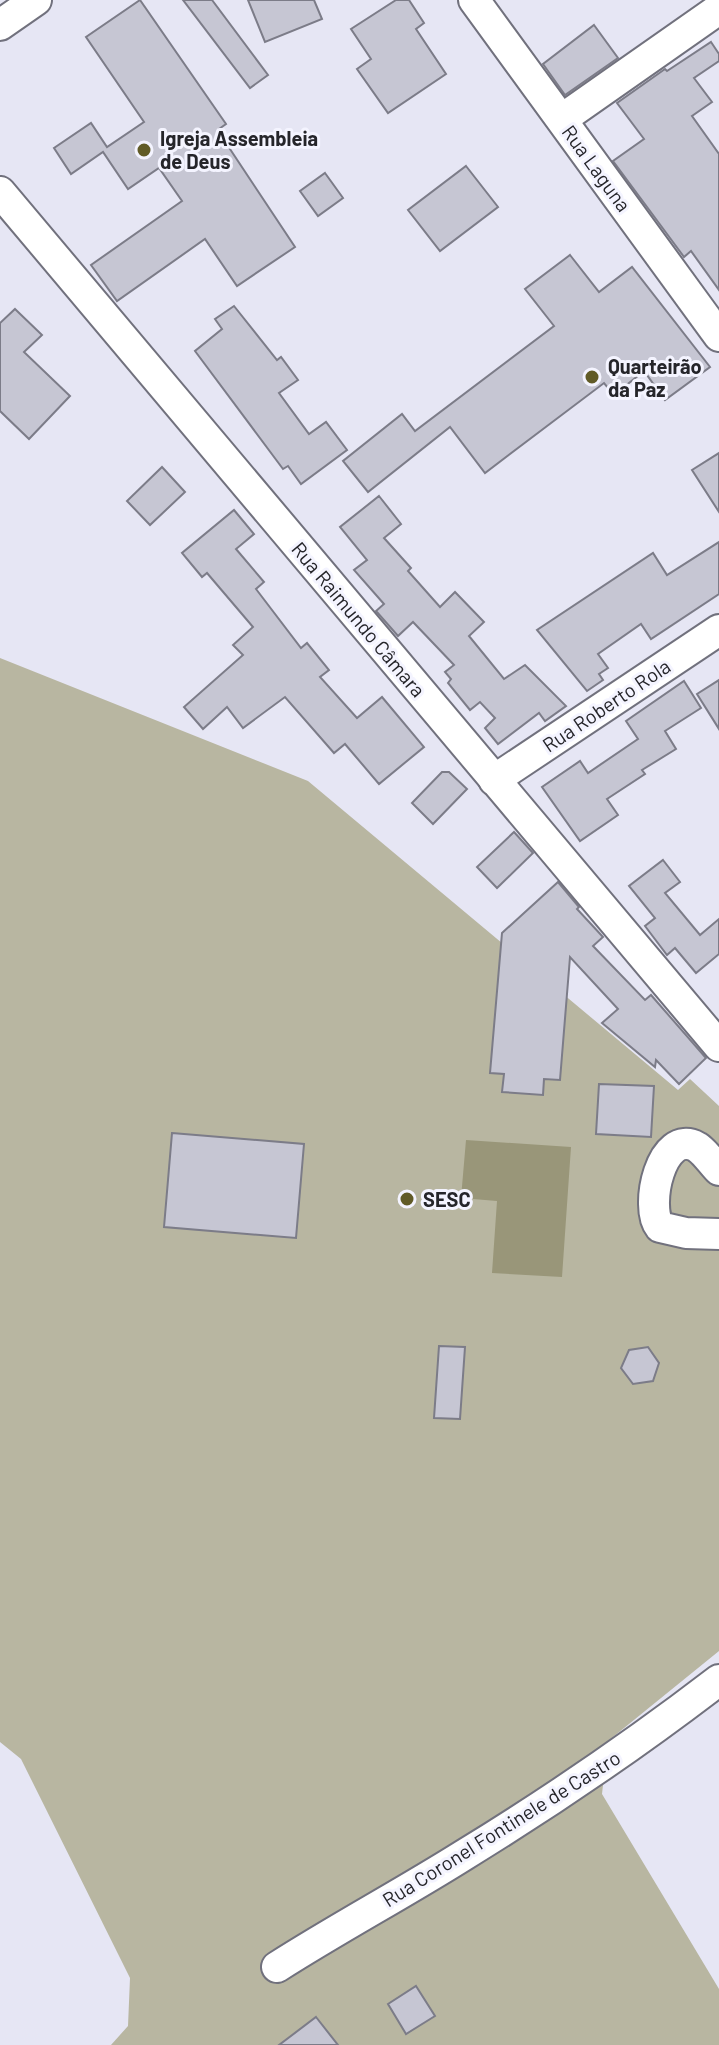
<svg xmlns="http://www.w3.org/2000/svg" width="719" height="2045" font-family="Barlow,sans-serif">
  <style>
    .green { fill: #b8b6a1 }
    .water { fill: #999679 }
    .building { fill: #c6c6d3; stroke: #7c7c88; stroke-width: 2 }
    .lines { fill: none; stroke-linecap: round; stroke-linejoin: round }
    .minor-casing { stroke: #71717d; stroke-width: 34 }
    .minor { stroke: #fff; stroke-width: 30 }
    .poi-dot { fill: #615b27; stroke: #f4f4ff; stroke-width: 3 }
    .labels { text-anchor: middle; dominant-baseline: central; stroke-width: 6; stroke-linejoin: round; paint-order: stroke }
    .poi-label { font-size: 20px; font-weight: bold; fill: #25252a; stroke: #f4f4ff; text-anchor: start }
    .street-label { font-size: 20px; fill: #25252a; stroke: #f4f4ff }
  </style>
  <rect width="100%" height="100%" fill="#e6e6f4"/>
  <polygon class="green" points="0,658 308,781 678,1090 690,1079 719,1106 719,1651 608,1741 602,1794 719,1989 719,2045 111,2045 128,2026 130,1978 21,1759 0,1742"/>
  <polygon class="water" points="466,1140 571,1147 562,1277 492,1273 497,1201 461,1198"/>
  <g class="building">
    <polygon points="140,0 226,124 219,129 226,143 295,247 237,286 205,239 117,301 91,265 182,201 159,168 128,189 103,152 71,174 54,148 91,123 107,147 144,122 86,37"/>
    <polygon points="183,0 212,0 268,75 250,88"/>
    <polygon points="248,0 314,0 322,19 265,42"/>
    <polygon points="396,0 409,0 424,23 416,29 446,74 388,113 357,69 371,59 351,29"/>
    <polygon points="594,25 618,58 565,95 543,64"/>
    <polygon points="711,42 719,54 719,61 694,78 712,102 692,116 719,154 719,290 691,251 684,257 613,161 644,139 617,103 665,69 667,71"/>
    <polygon points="466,166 498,207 440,251 408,210"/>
    <polygon points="325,173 343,198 318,216 300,191"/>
    <polygon points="570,255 599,292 632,267 710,367 665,400 644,371 614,395 604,383 485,473 450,427 368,492 343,461 402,414 415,431 554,326 525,289"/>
    <polygon points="234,306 277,360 281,357 298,380 279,393 309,434 326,422 347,450 301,484 288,466 283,469 195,351 222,329 215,319"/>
    <polygon points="15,309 42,335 24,352 70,396 29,439 0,411 0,323"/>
    <polygon points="719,453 719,512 692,470"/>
    <polygon points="162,467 185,492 150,525 127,501"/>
    <polygon points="379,496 401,524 384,538 411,568 408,571 440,607 455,592 484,622 469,636 504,679 525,665 566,706 545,721 539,713 498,744 485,728 495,718 480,702 470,710 448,683 451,679 445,672 454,665 413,622 398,636 391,628 376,611 384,604 354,570 367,560 340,527"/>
    <polygon points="234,510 254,534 236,549 264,582 256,589 301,648 307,643 329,670 320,677 357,718 382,697 424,747 379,784 345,744 334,753 285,697 243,728 227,707 203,729 184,707 243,655 233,645 253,627 207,573 202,577 182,553"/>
    <polygon points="719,542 719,594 651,639 641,624 598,654 608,668 599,674 603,680 587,691 537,630 653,553 667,575"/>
    <polygon points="719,680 719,729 697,694"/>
    <polygon points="684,681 701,708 665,731 676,749 642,770 645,774 607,799 618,815 580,841 542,787 580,761 588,773 638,739 626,721"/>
    <polygon points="442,772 449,772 467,789 433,824 412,803"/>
    <polygon points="514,832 533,853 497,888 477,867"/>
    <polygon points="663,860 680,882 665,893 700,935 719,919 719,954 696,973 675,948 667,955 645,926 655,918 629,886"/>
    <polygon points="558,882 579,907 577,909 603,937 593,946 645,1000 651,995 706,1058 679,1084 656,1060 655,1067 602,1023 618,1009 570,957 560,1080 544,1079 543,1095 502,1092 504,1074 490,1073 502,933"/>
    <polygon points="599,1084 654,1086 651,1137 596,1134"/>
    <polygon points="172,1133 304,1144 296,1238 164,1227"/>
    <polygon points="439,1346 465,1347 460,1419 434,1418"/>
    <polygon points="648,1347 659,1363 653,1381 633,1384 621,1368 629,1350"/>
    <polygon points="416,1986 435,2016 406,2034 388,2004"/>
    <polygon points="316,2017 338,2045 279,2045"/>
  </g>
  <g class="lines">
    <defs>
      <g id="minor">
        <polyline points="474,0 719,336"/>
        <polyline points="0,25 36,0"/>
        <polyline points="562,119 719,9"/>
        <polyline points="0,192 719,1046"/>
        <polyline points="494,780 719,630"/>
        <path d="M719,1170C712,1163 705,1152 697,1147C661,1127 644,1208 660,1227L686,1233L719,1234"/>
        <path d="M277,1967C338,1928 402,1894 464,1855C552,1801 637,1743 719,1680"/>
      </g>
    </defs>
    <use href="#minor" class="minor-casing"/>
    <use href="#minor" class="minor"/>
  </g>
  <g class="poi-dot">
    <circle cx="144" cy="150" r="8"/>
    <circle cx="592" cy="377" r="8"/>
    <circle cx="407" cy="1199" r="8"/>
  </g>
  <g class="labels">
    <g class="poi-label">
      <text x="160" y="138">Igreja Assembleia<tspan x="160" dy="23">de Deus</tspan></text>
      <text x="608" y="366">Quarteirão<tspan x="608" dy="23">da Paz</tspan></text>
      <text x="423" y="1199">SESC</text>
    </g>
    <g class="street-label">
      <text transform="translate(597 168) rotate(54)">Rua Laguna</text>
      <text transform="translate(359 619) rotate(50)">Rua Raimundo Câmara</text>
      <text transform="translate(606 705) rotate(-34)">Rua Roberto Rola</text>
      <text transform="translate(501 1828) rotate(-32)">Rua Coronel Fontinele de Castro</text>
    </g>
  </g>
</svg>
